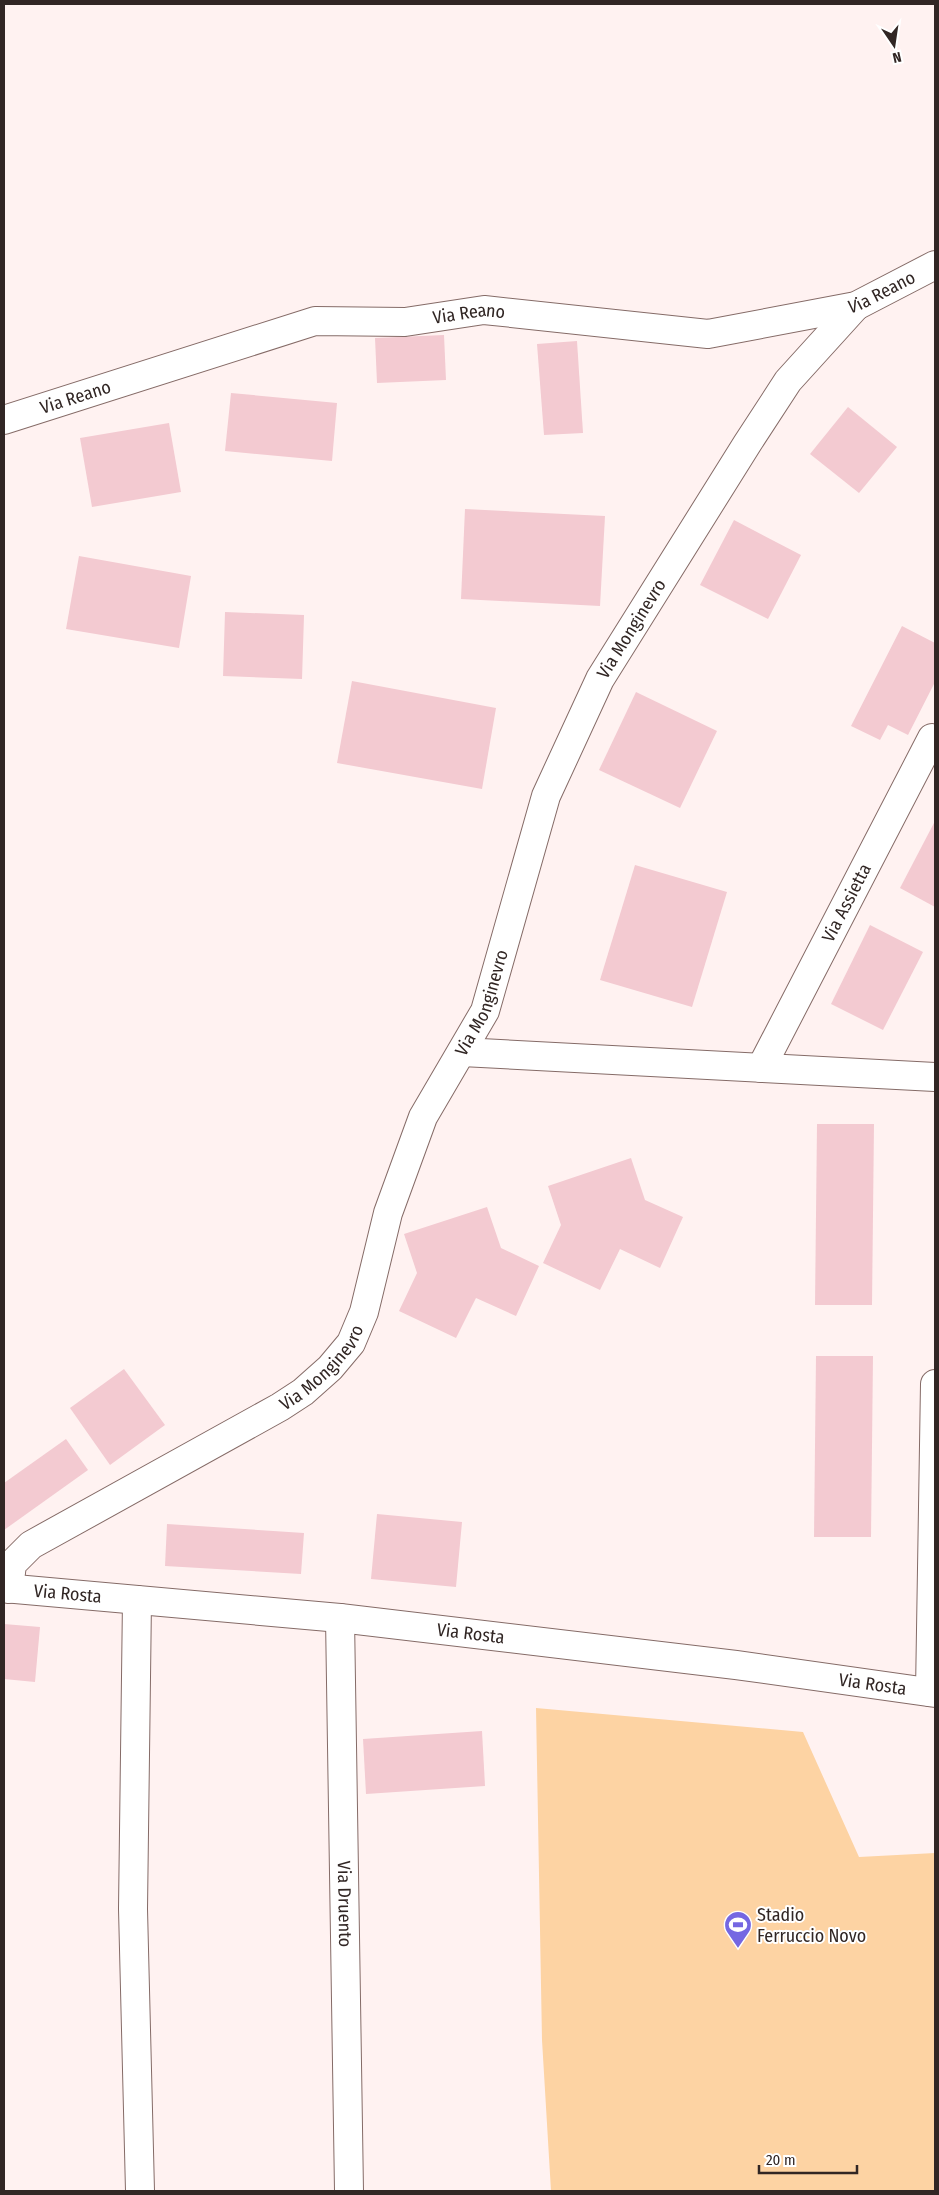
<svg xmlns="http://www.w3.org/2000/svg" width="939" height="2195" font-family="'Fira Sans Condensed',sans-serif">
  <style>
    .pitch { fill: #fdd3a3 }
    .building { fill: #f3cad1 }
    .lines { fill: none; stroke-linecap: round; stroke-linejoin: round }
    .minor-casing { stroke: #856b67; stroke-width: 30 }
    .minor { stroke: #fff; stroke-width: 28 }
    .labels { text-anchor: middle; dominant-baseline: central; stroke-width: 4; stroke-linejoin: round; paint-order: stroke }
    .street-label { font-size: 18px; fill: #312624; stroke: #fff }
    .poi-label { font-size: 18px; fill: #312624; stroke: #fff; text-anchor: start }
  </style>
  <rect width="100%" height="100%" fill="#fff2f1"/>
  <polygon class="pitch" points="536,1708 803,1732 859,1857 935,1853 935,2191 551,2191 542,2040"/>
  <g class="building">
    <polygon points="444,335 446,380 377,383 375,338"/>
    <polygon points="577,341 583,433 544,435 537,344"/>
    <polygon points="231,393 337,403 332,461 225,451"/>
    <polygon points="848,407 897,447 859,493 810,454"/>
    <polygon points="169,423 181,492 92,507 80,438"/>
    <polygon points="465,509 605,516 600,606 461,599"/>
    <polygon points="734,520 801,555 768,619 700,585"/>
    <polygon points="79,556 191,576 179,648 66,629"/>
    <polygon points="225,612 304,615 302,679 223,676"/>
    <polygon points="902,626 935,643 935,682 908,735 888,725 880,740 851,726"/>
    <polygon points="352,681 496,708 482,789 337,763"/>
    <polygon points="636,692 717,731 680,808 599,770"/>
    <polygon points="935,821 935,907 900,888"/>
    <polygon points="635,865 727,892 692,1007 600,980"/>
    <polygon points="870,925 923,952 883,1030 831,1004"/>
    <polygon points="817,1124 874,1124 872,1305 815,1305"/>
    <polygon points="631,1158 645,1200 683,1217 660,1268 620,1249 600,1290 543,1263 561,1225 548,1186"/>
    <polygon points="487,1207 501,1248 539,1266 516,1316 476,1298 456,1338 399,1311 417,1273 404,1234"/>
    <polygon points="816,1356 873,1356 871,1537 814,1537"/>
    <polygon points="124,1369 165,1425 110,1465 70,1408"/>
    <polygon points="66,1439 88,1470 4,1530 4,1483"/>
    <polygon points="377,1514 462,1522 456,1587 371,1579"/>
    <polygon points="167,1524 304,1533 301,1574 165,1566"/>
    <polygon points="4,1624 40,1627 35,1682 4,1679"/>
    <polygon points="482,1731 485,1786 366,1794 363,1739"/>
  </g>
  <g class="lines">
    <defs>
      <g id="minor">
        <path id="s1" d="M4,420L315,321L405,322L484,310L708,334L856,306L935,265"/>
        <polyline points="462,1052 935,1077"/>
        <path id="s2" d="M761,1068L932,738"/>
        <path id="s3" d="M4,1588L340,1618L736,1665L935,1693"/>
        <path id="s4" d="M9,1589L12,1564L31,1545L280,1407L303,1392L330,1368L351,1343L364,1312L388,1213L423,1117L485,1011L546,796L600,679L747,444L788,381L856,306"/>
        <polyline points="137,1600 133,1909 140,2191"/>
        <path id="s5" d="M340,1618L349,2191"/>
        <polyline points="930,1692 935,1384"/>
      </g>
    </defs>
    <use href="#minor" class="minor-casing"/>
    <use href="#minor" class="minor"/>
  </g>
  <defs>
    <symbol id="stadium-pin" viewBox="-11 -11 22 30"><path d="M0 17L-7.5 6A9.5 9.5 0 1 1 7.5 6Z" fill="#7567e2" stroke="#fff"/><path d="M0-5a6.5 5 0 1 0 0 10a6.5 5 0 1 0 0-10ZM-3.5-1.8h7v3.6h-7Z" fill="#fff"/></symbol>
  </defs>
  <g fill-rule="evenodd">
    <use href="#stadium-pin" x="722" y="1909" width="32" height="43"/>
  </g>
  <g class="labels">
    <g class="street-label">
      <text stroke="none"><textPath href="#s1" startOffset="901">Via Reano</textPath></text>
      <text stroke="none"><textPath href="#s1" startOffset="481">Via Reano</textPath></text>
      <text stroke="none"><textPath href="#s1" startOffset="75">Via Reano</textPath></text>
      <text stroke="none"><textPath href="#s4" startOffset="1205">Via Monginevro</textPath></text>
      <text stroke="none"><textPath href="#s2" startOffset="186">Via Assietta</textPath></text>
      <text stroke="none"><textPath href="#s4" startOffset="800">Via Monginevro</textPath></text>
      <text stroke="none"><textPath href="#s4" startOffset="395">Via Monginevro</textPath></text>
      <text stroke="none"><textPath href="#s3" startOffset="64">Via Rosta</textPath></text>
      <text stroke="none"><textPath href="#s3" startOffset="469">Via Rosta</textPath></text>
      <text stroke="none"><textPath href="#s3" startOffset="874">Via Rosta</textPath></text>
      <text stroke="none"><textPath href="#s5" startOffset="286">Via Druento</textPath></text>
    </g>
    <g class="poi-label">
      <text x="757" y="1915">Stadio<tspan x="757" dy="21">Ferruccio Novo</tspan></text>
    </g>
  </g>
  <rect width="939" height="2195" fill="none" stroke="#312624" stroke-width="10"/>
  <g transform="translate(894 45) rotate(167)" stroke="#ffffff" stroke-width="4" paint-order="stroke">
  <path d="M0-4L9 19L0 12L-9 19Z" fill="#312624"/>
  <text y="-8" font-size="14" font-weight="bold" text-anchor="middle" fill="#312624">N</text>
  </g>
  <path d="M759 2165v8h98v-8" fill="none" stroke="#312624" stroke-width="2.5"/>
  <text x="766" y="2165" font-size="15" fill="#312624" stroke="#ffffff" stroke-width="4" paint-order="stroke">20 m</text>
</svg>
